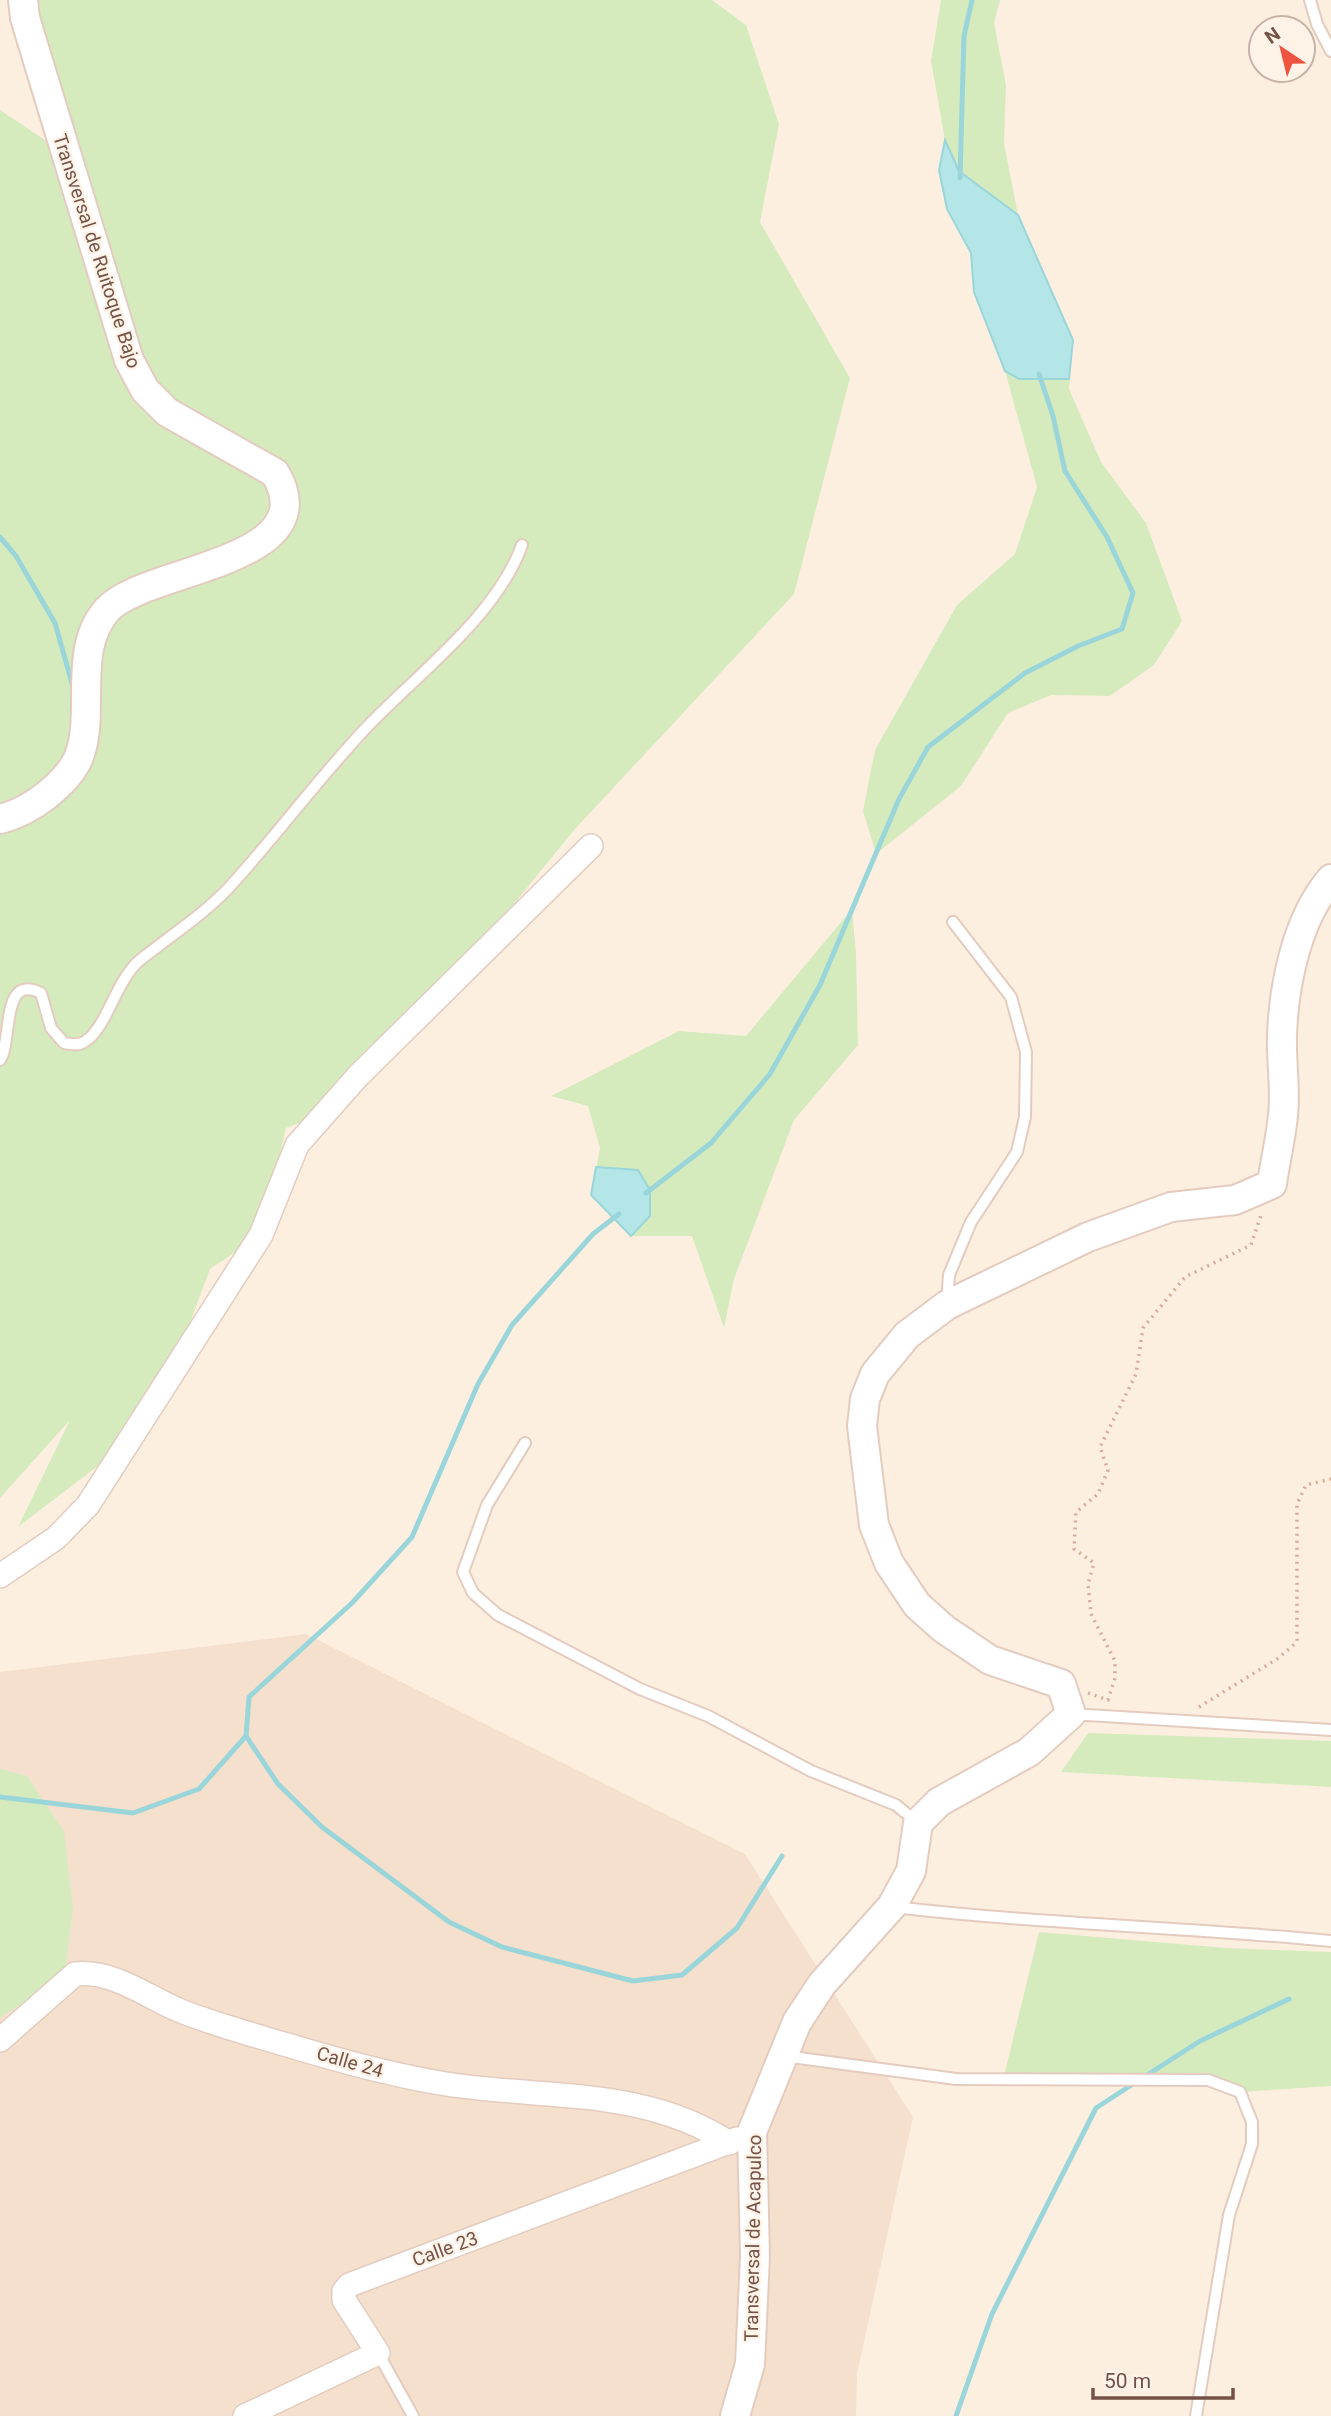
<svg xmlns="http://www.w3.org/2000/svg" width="1331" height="2416" font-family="Roboto,sans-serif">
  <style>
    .residential { fill: #f5e0ce }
    .green { fill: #d5ebbe }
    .water { fill: #b4e5e7; stroke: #9ad6d9; stroke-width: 2 }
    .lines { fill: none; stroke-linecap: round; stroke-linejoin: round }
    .stream { stroke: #9ad6d9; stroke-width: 5 }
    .service-casing { stroke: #e3ccbf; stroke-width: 14 }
    .minor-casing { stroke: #e3ccbf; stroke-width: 26 }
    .tertiary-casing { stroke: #e3ccbf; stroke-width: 32 }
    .path { stroke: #d8ac9a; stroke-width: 3.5; stroke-dasharray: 2 5; stroke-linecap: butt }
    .service { stroke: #fff; stroke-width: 10 }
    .minor { stroke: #fff; stroke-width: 23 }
    .tertiary { stroke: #fff; stroke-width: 28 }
    .labels { text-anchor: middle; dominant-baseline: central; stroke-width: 5; stroke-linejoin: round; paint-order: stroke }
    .street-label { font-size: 19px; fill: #755247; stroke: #fff3e7 }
  </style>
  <rect width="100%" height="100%" fill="#fdefe0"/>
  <polygon class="residential" points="306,1634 745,1854 913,2117 857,2374 856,2416 0,2416 0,1672"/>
  <g class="green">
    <polygon points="25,0 712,0 746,25 779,124 760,222 850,378 794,594 575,829 351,1103 286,1128 261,1235 210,1269 188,1328 152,1398 103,1462 18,1527 70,1420 0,1498 0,110 69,156"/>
    <polygon points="941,0 1000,0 994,23 1006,85 1004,143 1018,215 1073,340 1069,389 1101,462 1146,523 1182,621 1154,665 1110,696 1051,695 1008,713 961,786 876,854 863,811 875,750 957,605 1015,554 1037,487 1005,371 974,292 971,253 947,209 939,170 945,140 931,61"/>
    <polygon points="852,909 856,953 858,1045 794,1120 734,1279 724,1328 692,1236 631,1236 591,1195 600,1148 588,1106 551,1096 679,1031 746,1036"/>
    <polygon points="1088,1733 1331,1741 1331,1787 1061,1772"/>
    <polygon points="0,1769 27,1776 64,1831 73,1908 65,1974 0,2018"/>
    <polygon points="1039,1932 1226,1948 1331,1952 1331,2086 1240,2092 1208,2080 1003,2080"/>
  </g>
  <g class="water">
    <polygon points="945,140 959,171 1018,215 1073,340 1069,379 1019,379 1005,371 974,292 971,253 947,209 939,170"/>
    <polygon points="596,1167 638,1170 650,1190 650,1216 631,1236 591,1195"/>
  </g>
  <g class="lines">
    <g class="stream">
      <polyline points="960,178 964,36 972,0"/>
      <polyline points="0,537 16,556 55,623 73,687"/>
      <polyline points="646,1193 711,1143 770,1074 820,985 899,799 928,747 1025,673 1078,646 1122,629 1133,593 1107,537 1065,471 1053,416 1039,374"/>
      <polyline points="246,1736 278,1784 322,1827 449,1922 502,1947 633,1981 682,1975 737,1928 782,1856"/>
      <polyline points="0,1797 133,1813 199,1789 246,1736 249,1697 352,1603 412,1537 478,1384 512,1325 593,1234 619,1214"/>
      <polyline points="1144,2077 1200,2041 1289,1999"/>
      <polyline points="956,2416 992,2314 1096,2108 1136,2082"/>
    </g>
    <defs>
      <g id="service">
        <polyline points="1310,0 1317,24 1331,51"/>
        <path d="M0,1060C13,1040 0,973 41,993L51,1028L64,1043C71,1044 78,1046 84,1042C107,1029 115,981 140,960C171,935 208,912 234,882C279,832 319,778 365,729C417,674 496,617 522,545"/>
        <polyline points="947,1302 949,1275 971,1222 1017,1152 1025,1117 1026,1052 1011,997 953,922"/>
        <polyline points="525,1443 487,1505 463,1572 473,1593 498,1615 640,1689 708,1716 811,1771 896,1805 918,1823"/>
        <polyline points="1071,1714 1331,1730"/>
        <path d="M894,1907C1039,1924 1186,1927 1331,1941"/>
        <polyline points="784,2056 956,2079 1208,2080 1240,2092 1252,2122 1252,2144 1229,2215 1196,2416"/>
        <polyline points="378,2353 413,2416"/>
      </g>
      <g id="minor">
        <polyline points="0,1576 56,1538 88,1505 261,1235 297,1145 358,1076 591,846"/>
        <path d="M0,2040L75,1974C111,1970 143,1994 174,2008C198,2019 225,2026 250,2034C314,2053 379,2073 446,2084C541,2099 646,2087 729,2143"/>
        <polyline points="245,2416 378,2353 344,2300 344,2291 349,2285 737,2139"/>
      </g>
      <g id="tertiary">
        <path d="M0,819C17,815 33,806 47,795C59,785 71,774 78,759C97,714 71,651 107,610C143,568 329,564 275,473L167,412L145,390L129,360L25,18L23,0"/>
        <path d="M735,2416L750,2364L755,2256L752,2132L797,2022L822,1984L892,1906L911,1871L918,1823L939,1802L1029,1752L1071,1714L1061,1684L990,1660L944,1629L917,1605L889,1563L874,1525L862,1426L865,1399L875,1374L907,1335L947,1305L1088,1237L1171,1207L1235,1200L1272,1184C1275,1161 1281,1138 1283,1115C1286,1089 1281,1061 1282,1035C1284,983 1297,919 1331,879"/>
      </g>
    </defs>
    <use href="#service" class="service-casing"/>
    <use href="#minor" class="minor-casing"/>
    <use href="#tertiary" class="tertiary-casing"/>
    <g class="path">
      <polyline points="1088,1693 1108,1700 1115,1678 1115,1661 1091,1614 1088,1584 1094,1563 1074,1549 1076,1512 1098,1494 1108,1470 1100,1447 1136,1374 1143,1328 1185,1277 1251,1245 1262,1212"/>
      <polyline points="1199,1707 1277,1659 1297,1642 1297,1504 1306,1485 1331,1479"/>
    </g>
    <use href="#service" class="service"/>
    <use href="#minor" class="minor"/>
    <use href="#tertiary" class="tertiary"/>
  </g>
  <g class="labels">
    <g class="street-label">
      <text transform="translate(97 251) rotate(72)">Transversal de Ruitoque Bajo</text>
      <text transform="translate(350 2062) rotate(16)">Calle 24</text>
      <text transform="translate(753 2238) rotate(-89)">Transversal de Acapulco</text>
      <text transform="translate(445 2249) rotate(-20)">Calle 23</text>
    </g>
  </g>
  <g transform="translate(1282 49) rotate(325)"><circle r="33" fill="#fff3e7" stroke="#c8b3a7" stroke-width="2"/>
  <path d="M0-5L12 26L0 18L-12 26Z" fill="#ed5540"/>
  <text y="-10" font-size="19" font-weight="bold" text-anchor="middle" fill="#755247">N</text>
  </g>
  <path d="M1093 2388v10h140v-10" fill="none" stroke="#755247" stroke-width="3.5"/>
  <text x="1104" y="2388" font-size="21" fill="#755247" stroke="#fff3e7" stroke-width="5" paint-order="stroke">50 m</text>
</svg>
